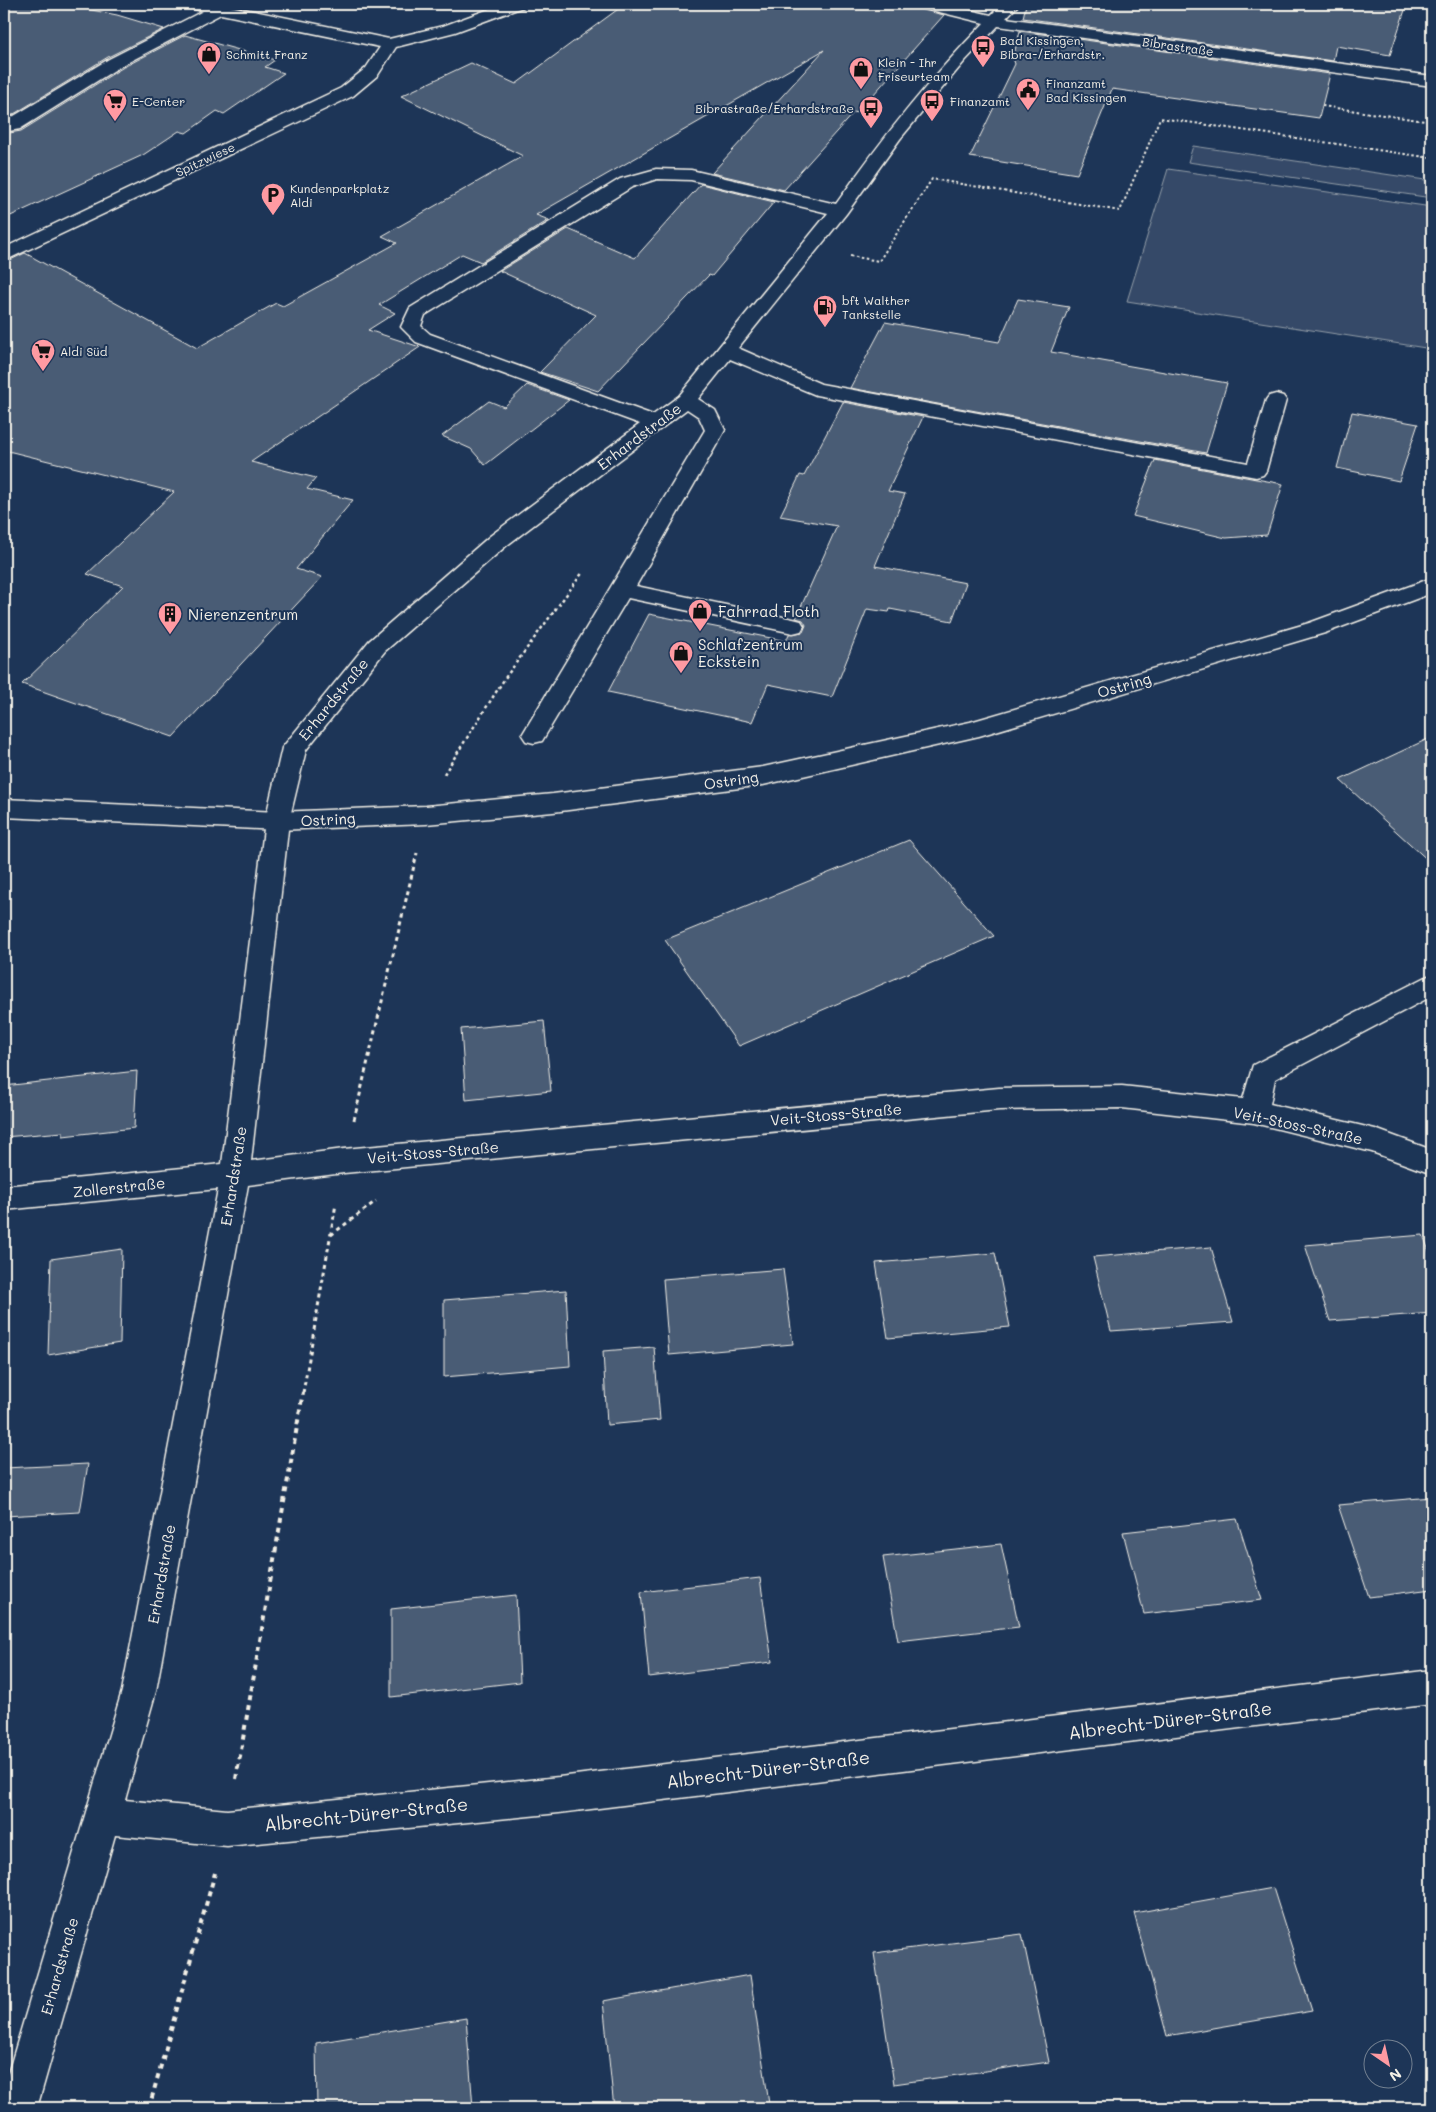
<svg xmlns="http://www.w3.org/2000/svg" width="1436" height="2112" font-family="Mali,sans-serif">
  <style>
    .green { fill: #354a67; stroke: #949ea8 }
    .building { fill: #485b74; stroke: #f4f1e8 }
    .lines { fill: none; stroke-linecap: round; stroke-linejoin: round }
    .minor-casing { stroke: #f4f1e8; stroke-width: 3 }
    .major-casing { stroke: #f4f1e8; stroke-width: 3 }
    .path-far3 { stroke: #f4f1e8; stroke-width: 2; stroke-dasharray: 2.5 2.5; stroke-linecap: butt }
    .path-far2 { stroke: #f4f1e8; stroke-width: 2.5; stroke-dasharray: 3 3; stroke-linecap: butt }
    .path-far1 { stroke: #f4f1e8; stroke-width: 3; stroke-dasharray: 4 4; stroke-linecap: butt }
    .path { stroke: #f4f1e8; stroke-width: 4; stroke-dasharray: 5 5; stroke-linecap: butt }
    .minor { fill: #1d3557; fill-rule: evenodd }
    .major { fill: #1d3557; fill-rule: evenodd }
    .labels { text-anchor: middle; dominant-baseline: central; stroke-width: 4; stroke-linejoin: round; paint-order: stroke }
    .far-poi-label { font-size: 12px; fill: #f4f1e8; stroke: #1d3557; text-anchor: start }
    .far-street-label { font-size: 12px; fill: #f4f1e8; stroke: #1d3557 }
    .street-label { font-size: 15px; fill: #f4f1e8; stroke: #1d3557 }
    .poi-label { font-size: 15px; fill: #f4f1e8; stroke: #1d3557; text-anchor: start }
    .near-street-label { font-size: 18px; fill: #f4f1e8; stroke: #1d3557 }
  </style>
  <rect width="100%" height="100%" fill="#1d3557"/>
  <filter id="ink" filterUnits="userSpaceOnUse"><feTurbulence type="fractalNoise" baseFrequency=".02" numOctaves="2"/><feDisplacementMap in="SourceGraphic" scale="10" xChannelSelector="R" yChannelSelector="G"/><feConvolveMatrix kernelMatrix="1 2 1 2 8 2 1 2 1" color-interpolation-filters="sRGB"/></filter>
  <g filter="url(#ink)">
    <g class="green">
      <polygon points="1193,146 1432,181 1432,198 1188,162"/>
      <polygon points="1168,169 1432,207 1432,349 1127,301"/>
    </g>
    <g class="building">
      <polygon points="4,4 61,4 117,15 164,29 108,57 4,120"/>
      <polygon points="625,4 915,4 919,9 944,15 857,113 854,112 784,190 712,173 824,50 536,215 549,220 481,262 462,254 379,305 395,313 368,330 420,347 251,462 316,478 307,489 353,500 296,569 322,577 173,737 22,684 123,586 87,574 174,492 4,450 4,263 25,253 197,348 276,303 283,306 397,243 382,236 523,156 401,96 471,63 516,84"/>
      <polygon points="1026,4 1407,4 1390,55 1336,46 1333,61 1023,18"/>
      <polygon points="1020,31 1330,74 1319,118 1112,89 1077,174 970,157 1015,64 1013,58"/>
      <polygon points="185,35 275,60 265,67 284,73 224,114 217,111 186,133 179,131 143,155 4,219 4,134 21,131 122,68"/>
      <polygon points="701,184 774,202 712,276 709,275 598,391 540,372 596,315 500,271 568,229 635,258"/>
      <polygon points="1018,299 1069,307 1051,352 1227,383 1206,453 850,388 885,322 999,342"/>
      <polygon points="527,385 569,400 485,465 471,449 442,436 489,401 504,407"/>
      <polygon points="843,402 923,417 888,491 905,494 875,566 966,583 952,621 890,609 889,612 867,609 832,697 768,684 752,722 608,692 649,614 786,641 789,634 803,632 806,625 803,620 796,618 837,526 780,516 800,475 804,476"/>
      <polygon points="1352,412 1418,424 1399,481 1337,468"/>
      <polygon points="1155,460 1283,484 1267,535 1226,538 1133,516"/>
      <polygon points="1432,737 1432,864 1340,780"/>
      <polygon points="909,840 994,936 739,1046 665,940"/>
      <polygon points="544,1021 551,1091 466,1100 461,1029"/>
      <polygon points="137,1071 134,1128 63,1136 63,1132 4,1137 4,1086"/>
      <polygon points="1423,1235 1432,1259 1432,1313 1330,1321 1305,1245"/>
      <polygon points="1211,1247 1233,1322 1111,1331 1093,1257"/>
      <polygon points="122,1249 120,1343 48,1355 51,1259"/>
      <polygon points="995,1253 1010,1327 888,1338 876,1263"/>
      <polygon points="783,1269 793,1344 669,1355 663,1279"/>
      <polygon points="566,1290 570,1366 444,1377 444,1300"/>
      <polygon points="654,1347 660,1420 607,1425 603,1351"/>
      <polygon points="88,1464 80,1512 4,1516 4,1468"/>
      <polygon points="1432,1497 1432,1589 1369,1597 1338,1505"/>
      <polygon points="1237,1519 1262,1600 1144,1614 1123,1532"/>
      <polygon points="1001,1544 1019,1627 898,1641 883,1557"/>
      <polygon points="760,1578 772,1662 649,1677 641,1592"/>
      <polygon points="516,1595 520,1682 391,1697 391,1609"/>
      <polygon points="1273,1888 1312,2011 1167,2036 1134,1913"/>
      <polygon points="1022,1934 1049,2062 894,2084 874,1953"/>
      <polygon points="750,1975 769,2104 746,2108 614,2108 603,2001"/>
      <polygon points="466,2018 473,2108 317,2108 316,2043"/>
    </g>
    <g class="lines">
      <defs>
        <g id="minor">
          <polygon points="185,4 220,4 389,39 443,26 503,4 525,4 523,7 455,32 396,47 378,75 353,96 4,261 4,248 341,88 366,68 380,47 221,14 121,66 20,129 4,132 4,122 109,59 203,11 187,7"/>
          <path d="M917,4H943L991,15L1002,4H1019L1006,18L1432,76V86L998,26L964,62L900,139L846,214L738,348L821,384L1248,463L1266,400L1269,396L1276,394L1283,396L1286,400L1266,471L1263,475L1256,477L816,395L730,359L698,399L715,410L725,430L636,586L793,619L801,621L804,626L801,631L793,633L628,598L542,741L534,743L526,741L522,735L705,430L699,417L687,409L506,546L385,651L306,750L289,821L251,1161L344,1149L999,1088L1122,1086L1243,1099L1253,1065L1432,974V996L1275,1079L1270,1104L1375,1129L1432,1150V1174L1372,1152L1254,1123L1122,1108L999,1110L344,1173L248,1185L156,1691L125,1800L227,1810L559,1777L1432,1670V1704L559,1813L227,1846L115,1835L37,2108H4V2087L122,1691L218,1189L4,1210V1186L222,1164L265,821L282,748L369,641L490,536L640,424L416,342L401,327L410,308L620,179L656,169L691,170L836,204C881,140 929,79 984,23L919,7ZM657,179L691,180L828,213L679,396L653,415L430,334L421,326L425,315L632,187Z"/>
        </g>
        <polygon id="major" points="1432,578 1432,593 1325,633 979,736 763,785 553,812 426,824 277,830 4,817 4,799 277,812 426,806 553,794 763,767 970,722 1309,623"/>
      </defs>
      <use href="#minor" class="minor-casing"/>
      <use href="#major" class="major-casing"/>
      <g class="path-far3">
        <polyline points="1322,106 1432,122"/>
        <polyline points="850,256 879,261 932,179 1120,211 1160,118 1432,158"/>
      </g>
      <polyline class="path-far2" points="444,774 505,678 583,572"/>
      <g class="path-far1">
        <polyline points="354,1120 417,853"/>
        <polyline points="331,1235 376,1201"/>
        <polyline points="303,1393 336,1204"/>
      </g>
      <g class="path">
        <polyline points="236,1779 303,1392"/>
        <polyline points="149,2108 215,1873"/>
      </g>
      <use href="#minor" class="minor"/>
      <use href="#major" class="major"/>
    </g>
  </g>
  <defs>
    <symbol id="bus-pin" viewBox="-11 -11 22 30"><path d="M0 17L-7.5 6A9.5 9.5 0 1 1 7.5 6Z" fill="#ff9aa2" stroke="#1d3557"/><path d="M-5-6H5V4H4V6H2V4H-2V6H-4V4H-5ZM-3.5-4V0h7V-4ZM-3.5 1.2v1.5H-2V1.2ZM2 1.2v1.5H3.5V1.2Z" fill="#111"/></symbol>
    <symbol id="shop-pin" viewBox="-11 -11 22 30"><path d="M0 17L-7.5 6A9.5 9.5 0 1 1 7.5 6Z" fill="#ff9aa2" stroke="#1d3557"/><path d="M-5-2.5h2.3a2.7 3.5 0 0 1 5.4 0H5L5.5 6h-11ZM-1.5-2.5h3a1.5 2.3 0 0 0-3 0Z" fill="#111"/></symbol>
    <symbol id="civic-pin" viewBox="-11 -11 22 30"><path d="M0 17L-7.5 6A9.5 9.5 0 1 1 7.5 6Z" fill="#ff9aa2" stroke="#1d3557"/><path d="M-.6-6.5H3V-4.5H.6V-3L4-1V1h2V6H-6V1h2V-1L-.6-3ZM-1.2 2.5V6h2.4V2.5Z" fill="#111"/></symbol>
    <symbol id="supermarket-pin" viewBox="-11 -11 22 30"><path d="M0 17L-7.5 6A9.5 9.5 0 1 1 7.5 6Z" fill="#ff9aa2" stroke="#1d3557"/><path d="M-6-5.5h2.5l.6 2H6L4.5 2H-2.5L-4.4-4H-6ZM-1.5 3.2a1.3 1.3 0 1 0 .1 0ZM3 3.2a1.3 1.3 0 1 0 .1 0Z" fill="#111"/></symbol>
    <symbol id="parking-pin" viewBox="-11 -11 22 30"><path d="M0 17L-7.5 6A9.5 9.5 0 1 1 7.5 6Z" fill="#ff9aa2" stroke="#1d3557"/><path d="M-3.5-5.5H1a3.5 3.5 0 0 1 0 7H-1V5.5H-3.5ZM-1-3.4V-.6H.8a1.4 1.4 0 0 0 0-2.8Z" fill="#111"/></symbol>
    <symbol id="fuel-pin" viewBox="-11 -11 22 30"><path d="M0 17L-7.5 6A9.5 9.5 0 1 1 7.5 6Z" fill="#ff9aa2" stroke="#1d3557"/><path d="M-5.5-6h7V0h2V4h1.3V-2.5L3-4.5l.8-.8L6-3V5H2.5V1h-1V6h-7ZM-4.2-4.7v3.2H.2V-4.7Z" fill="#111"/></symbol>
    <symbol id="building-pin" viewBox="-11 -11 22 30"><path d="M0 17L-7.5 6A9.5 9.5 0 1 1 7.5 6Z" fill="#ff9aa2" stroke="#1d3557"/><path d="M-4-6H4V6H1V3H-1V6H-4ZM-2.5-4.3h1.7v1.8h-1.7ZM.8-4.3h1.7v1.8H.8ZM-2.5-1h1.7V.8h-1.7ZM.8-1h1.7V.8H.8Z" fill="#111"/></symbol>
  </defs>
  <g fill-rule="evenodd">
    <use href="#bus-pin" x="969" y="33" width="28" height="38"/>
    <use href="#shop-pin" x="195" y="40" width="28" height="38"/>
    <use href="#shop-pin" x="847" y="55" width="28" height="38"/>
    <use href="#civic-pin" x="1014" y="76" width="28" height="38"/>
    <use href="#supermarket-pin" x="101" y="87" width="28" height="38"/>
    <use href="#bus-pin" x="918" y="87" width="28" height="38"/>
    <use href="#bus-pin" x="857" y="94" width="28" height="38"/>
    <use href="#parking-pin" x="259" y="181" width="28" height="38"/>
    <use href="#fuel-pin" x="811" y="293" width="28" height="38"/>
    <use href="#supermarket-pin" x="29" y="337" width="28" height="38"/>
    <use href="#shop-pin" x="686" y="597" width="28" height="38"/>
    <use href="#building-pin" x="156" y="600" width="28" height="38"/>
    <use href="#shop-pin" x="667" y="639" width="28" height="38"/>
  </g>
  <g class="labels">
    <g class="far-poi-label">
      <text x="1000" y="40">Bad Kissingen,<tspan x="1000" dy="14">Bibra-/Erhardstr.</tspan></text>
      <text x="226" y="54">Schmitt Franz</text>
      <text x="878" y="62">Klein - Ihr<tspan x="878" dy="14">Friseurteam</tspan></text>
      <text x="1046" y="83">Finanzamt<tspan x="1046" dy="14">Bad Kissingen</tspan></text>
      <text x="132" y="101">E-Center</text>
      <text x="950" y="101">Finanzamt</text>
      <text x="854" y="108" text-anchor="end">Bibrastraße/Erhardstraße</text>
      <text x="290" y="188">Kundenparkplatz<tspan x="290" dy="14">Aldi</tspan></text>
      <text x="842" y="300">bft Walther<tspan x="842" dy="14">Tankstelle</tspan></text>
      <text x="60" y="351">Aldi Süd</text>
    </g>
    <g class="far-street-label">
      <text transform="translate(1178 46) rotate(8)">Bibrastraße</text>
      <text transform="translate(205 159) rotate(-25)">Spitzwiese</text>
    </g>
    <g class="street-label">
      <text transform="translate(639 436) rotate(-37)">Erhardstraße</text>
      <text transform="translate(1124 685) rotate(-16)">Ostring</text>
      <text transform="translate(333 699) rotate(-51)">Erhardstraße</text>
      <text transform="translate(731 780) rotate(-8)">Ostring</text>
      <text transform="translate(328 819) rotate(-3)">Ostring</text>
      <text transform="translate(836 1114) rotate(-5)">Veit-Stoss-Straße</text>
      <text transform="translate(1298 1125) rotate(12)">Veit-Stoss-Straße</text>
      <text transform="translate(433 1152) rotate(-5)">Veit-Stoss-Straße</text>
      <text transform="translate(233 1176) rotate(-81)">Erhardstraße</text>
      <text transform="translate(119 1187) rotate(-6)">Zollerstraße</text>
      <text transform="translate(161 1574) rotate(-80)">Erhardstraße</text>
      <text transform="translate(59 1966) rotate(-74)">Erhardstraße</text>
    </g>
    <g class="poi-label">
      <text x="718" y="611">Fahrrad Floth</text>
      <text x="188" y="614">Nierenzentrum</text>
      <text x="698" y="644">Schlafzentrum<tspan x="698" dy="17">Eckstein</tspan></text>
    </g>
    <g class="near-street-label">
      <text transform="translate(1170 1720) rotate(-7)">Albrecht-Dürer-Straße</text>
      <text transform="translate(768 1769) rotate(-7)">Albrecht-Dürer-Straße</text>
      <text transform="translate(366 1814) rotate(-6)">Albrecht-Dürer-Straße</text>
    </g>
  </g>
  <rect width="1436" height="2112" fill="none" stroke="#1d3557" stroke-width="20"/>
  <rect x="10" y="10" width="1416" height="2092" fill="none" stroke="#f4f1e8" stroke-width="2" filter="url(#ink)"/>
  <g transform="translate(1388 2064) rotate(146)"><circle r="24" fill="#1d3557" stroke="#738091"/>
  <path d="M0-4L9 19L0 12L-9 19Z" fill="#ff9aa2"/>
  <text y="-8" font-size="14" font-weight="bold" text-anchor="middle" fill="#f4f1e8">N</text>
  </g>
</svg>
